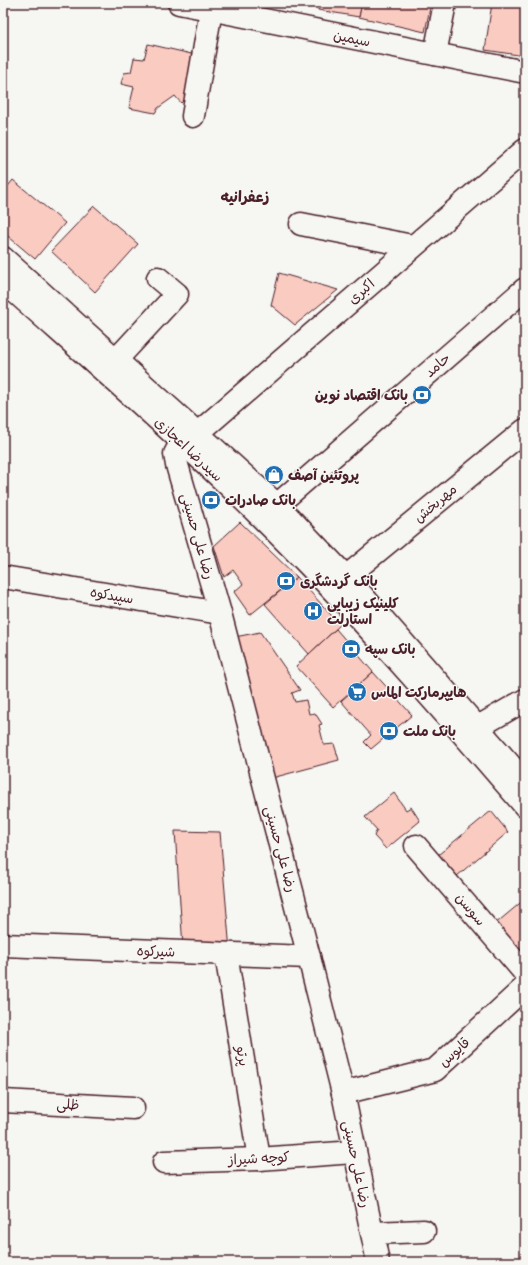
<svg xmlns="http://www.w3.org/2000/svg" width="528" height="1265" font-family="Delius,'Playpen Sans Arabic',sans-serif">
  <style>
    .building { fill: #facbc0; stroke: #4a1f2b }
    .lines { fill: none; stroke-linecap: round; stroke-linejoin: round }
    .minor-casing { stroke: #4a1f2b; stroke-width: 25 }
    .major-casing { stroke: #4a1f2b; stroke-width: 25 }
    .minor { stroke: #f6f6f2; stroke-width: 22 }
    .major { stroke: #f6f6f2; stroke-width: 22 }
    .labels { text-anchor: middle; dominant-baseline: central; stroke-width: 3; stroke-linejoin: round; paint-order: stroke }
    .street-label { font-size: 14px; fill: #4a1f2b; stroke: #f6f6f2 }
    .poi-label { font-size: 14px; font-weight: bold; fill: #4a1f2b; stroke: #f6f6f2; text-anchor: start }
    .neighbourhood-label { font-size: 15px; font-weight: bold; fill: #4a1f2b; stroke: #f6f6f2 }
  </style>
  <rect width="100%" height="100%" fill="#f6f6f2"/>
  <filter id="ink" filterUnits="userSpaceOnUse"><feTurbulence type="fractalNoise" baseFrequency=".025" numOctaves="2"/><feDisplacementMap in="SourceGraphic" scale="8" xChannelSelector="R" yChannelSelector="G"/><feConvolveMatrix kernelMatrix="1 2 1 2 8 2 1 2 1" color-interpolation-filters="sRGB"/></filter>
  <g filter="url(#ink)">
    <g class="building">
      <polygon points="319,3 362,3 359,17 318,10"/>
      <polygon points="362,3 431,3 425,32 359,17"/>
      <polygon points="492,3 525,3 525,56 485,50"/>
      <polygon points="148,44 196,55 186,98 181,103 175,96 158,108 155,113 129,108 134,87 121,84 124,73 131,72 134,58 144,59"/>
      <polygon points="13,180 65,223 35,259 3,232 3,192"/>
      <polygon points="94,206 138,244 95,292 51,251"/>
      <polygon points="279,273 338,290 295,325 271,305"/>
      <polygon points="240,522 297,577 250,615 234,592 243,584 233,570 224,577 214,546"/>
      <polygon points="297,577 340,625 309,654 265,604"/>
      <polygon points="336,629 373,672 333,707 296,666"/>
      <polygon points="260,632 300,690 292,693 295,702 306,700 309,714 315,713 322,724 319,725 324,745 334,744 339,760 272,778 235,637"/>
      <polygon points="373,672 412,715 371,749 364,742 371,735 341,701"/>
      <polygon points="394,793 406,810 411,807 420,821 386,849 374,836 377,830 365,817"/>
      <polygon points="491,811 508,832 456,877 438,855"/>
      <polygon points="175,831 220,832 230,951 183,947"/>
      <polygon points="525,899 525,962 494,925"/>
    </g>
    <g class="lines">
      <defs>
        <g id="minor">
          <polyline points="179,3 525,72"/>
          <polyline points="435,54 445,3"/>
          <polyline points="193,116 211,10"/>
          <polyline points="301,224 412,246"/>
          <polyline points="116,360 177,294 158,278"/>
          <polyline points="198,433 525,150"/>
          <polyline points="182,441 175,454 177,465 220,613 309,957 343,1093 378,1262"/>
          <polyline points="277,505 525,289"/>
          <polyline points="3,577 220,613"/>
          <polyline points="346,577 525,430"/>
          <polyline points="478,727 525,700"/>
          <polyline points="416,846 525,973"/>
          <polyline points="3,945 309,957"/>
          <polyline points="226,954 259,1159"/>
          <polyline points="343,1093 435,1070 525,987"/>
          <polyline points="3,1101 133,1108"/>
          <polyline points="164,1162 259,1159 354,1152"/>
          <polyline points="372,1233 424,1231"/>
        </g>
        <g id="major">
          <polyline points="3,258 277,505 346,577 525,782"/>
          <path d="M3,281C89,358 177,434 259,515C353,607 440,707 525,806"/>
        </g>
      </defs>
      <use href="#minor" class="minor-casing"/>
      <use href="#major" class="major-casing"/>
      <use href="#minor" class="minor"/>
      <use href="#major" class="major"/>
    </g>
  </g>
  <defs>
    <symbol id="bank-disc" viewBox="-11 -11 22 22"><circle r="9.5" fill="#1f6fb2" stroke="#f6f6f2"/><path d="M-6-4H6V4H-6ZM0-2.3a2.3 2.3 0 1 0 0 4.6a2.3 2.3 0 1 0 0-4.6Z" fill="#fff"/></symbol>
    <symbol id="shop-disc" viewBox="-11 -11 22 22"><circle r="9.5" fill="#1f6fb2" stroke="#f6f6f2"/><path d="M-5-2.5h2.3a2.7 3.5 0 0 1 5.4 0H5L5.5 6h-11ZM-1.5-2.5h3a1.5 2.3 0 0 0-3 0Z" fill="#fff"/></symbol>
    <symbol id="hospital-disc" viewBox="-11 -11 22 22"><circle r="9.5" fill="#1f6fb2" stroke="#f6f6f2"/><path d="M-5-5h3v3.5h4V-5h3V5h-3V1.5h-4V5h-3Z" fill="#fff"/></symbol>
    <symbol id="supermarket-disc" viewBox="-11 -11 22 22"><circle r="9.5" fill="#1f6fb2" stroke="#f6f6f2"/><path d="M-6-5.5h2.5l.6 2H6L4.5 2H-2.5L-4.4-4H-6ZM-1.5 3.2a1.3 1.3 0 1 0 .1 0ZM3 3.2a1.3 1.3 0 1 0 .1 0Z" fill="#fff"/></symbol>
  </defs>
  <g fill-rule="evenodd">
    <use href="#bank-disc" x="411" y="384" width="22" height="22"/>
    <use href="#shop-disc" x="263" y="464" width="22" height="22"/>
    <use href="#bank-disc" x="200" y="489" width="22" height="22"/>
    <use href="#bank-disc" x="275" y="570" width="22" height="22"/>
    <use href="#hospital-disc" x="302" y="600" width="22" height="22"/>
    <use href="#bank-disc" x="340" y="638" width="22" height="22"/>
    <use href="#supermarket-disc" x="346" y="681" width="22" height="22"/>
    <use href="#bank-disc" x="378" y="720" width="22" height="22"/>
  </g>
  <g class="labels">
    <g class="street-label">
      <text transform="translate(352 38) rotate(11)">سیمین</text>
      <text transform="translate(361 291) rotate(-41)">اکبری</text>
      <text transform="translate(437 365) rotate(-41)">حامد</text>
      <text transform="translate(189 449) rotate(43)">سیدرضا اعجازی</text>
      <text transform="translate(435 503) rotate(-40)">مهربخش</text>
      <text transform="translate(198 536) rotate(74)">رضا علی حسینی</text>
      <text transform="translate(112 595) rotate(10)">سپیدکوه</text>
      <text transform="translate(281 849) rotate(75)">رضا علی حسینی</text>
      <text transform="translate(471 909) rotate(50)">سوسن</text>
      <text transform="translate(156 951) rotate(2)">شیرکوه</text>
      <text transform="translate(454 1052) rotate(-42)">قایوس</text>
      <text transform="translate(243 1056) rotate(81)">پرتو</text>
      <text transform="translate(68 1104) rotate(3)">ظلی</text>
      <text transform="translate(259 1158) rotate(-3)">کوچه شیراز</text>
      <text transform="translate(357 1164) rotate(78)">رضا علی حسینی</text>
    </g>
    <g class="poi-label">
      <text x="408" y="395" text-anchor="end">بانک اقتصاد نوین</text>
      <text x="288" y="475">پروتئین آصف</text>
      <text x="225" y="500">بانک صادرات</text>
      <text x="300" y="581">بانک گردشگری</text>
      <text x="327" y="603">کلینیک زیبایی<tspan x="327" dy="16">استارلت</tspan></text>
      <text x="365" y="649">بانک سپه</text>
      <text x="371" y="692">هایپرمارکت الماس</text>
      <text x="403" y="731">بانک ملت</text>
    </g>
    <g class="neighbourhood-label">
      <text x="245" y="196">زعفرانیه</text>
    </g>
  </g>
  <rect width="528" height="1265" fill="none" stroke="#f6f6f2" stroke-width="16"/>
  <rect x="8" y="8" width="512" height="1249" fill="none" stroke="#4a1f2b" stroke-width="1.5" filter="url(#ink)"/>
</svg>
